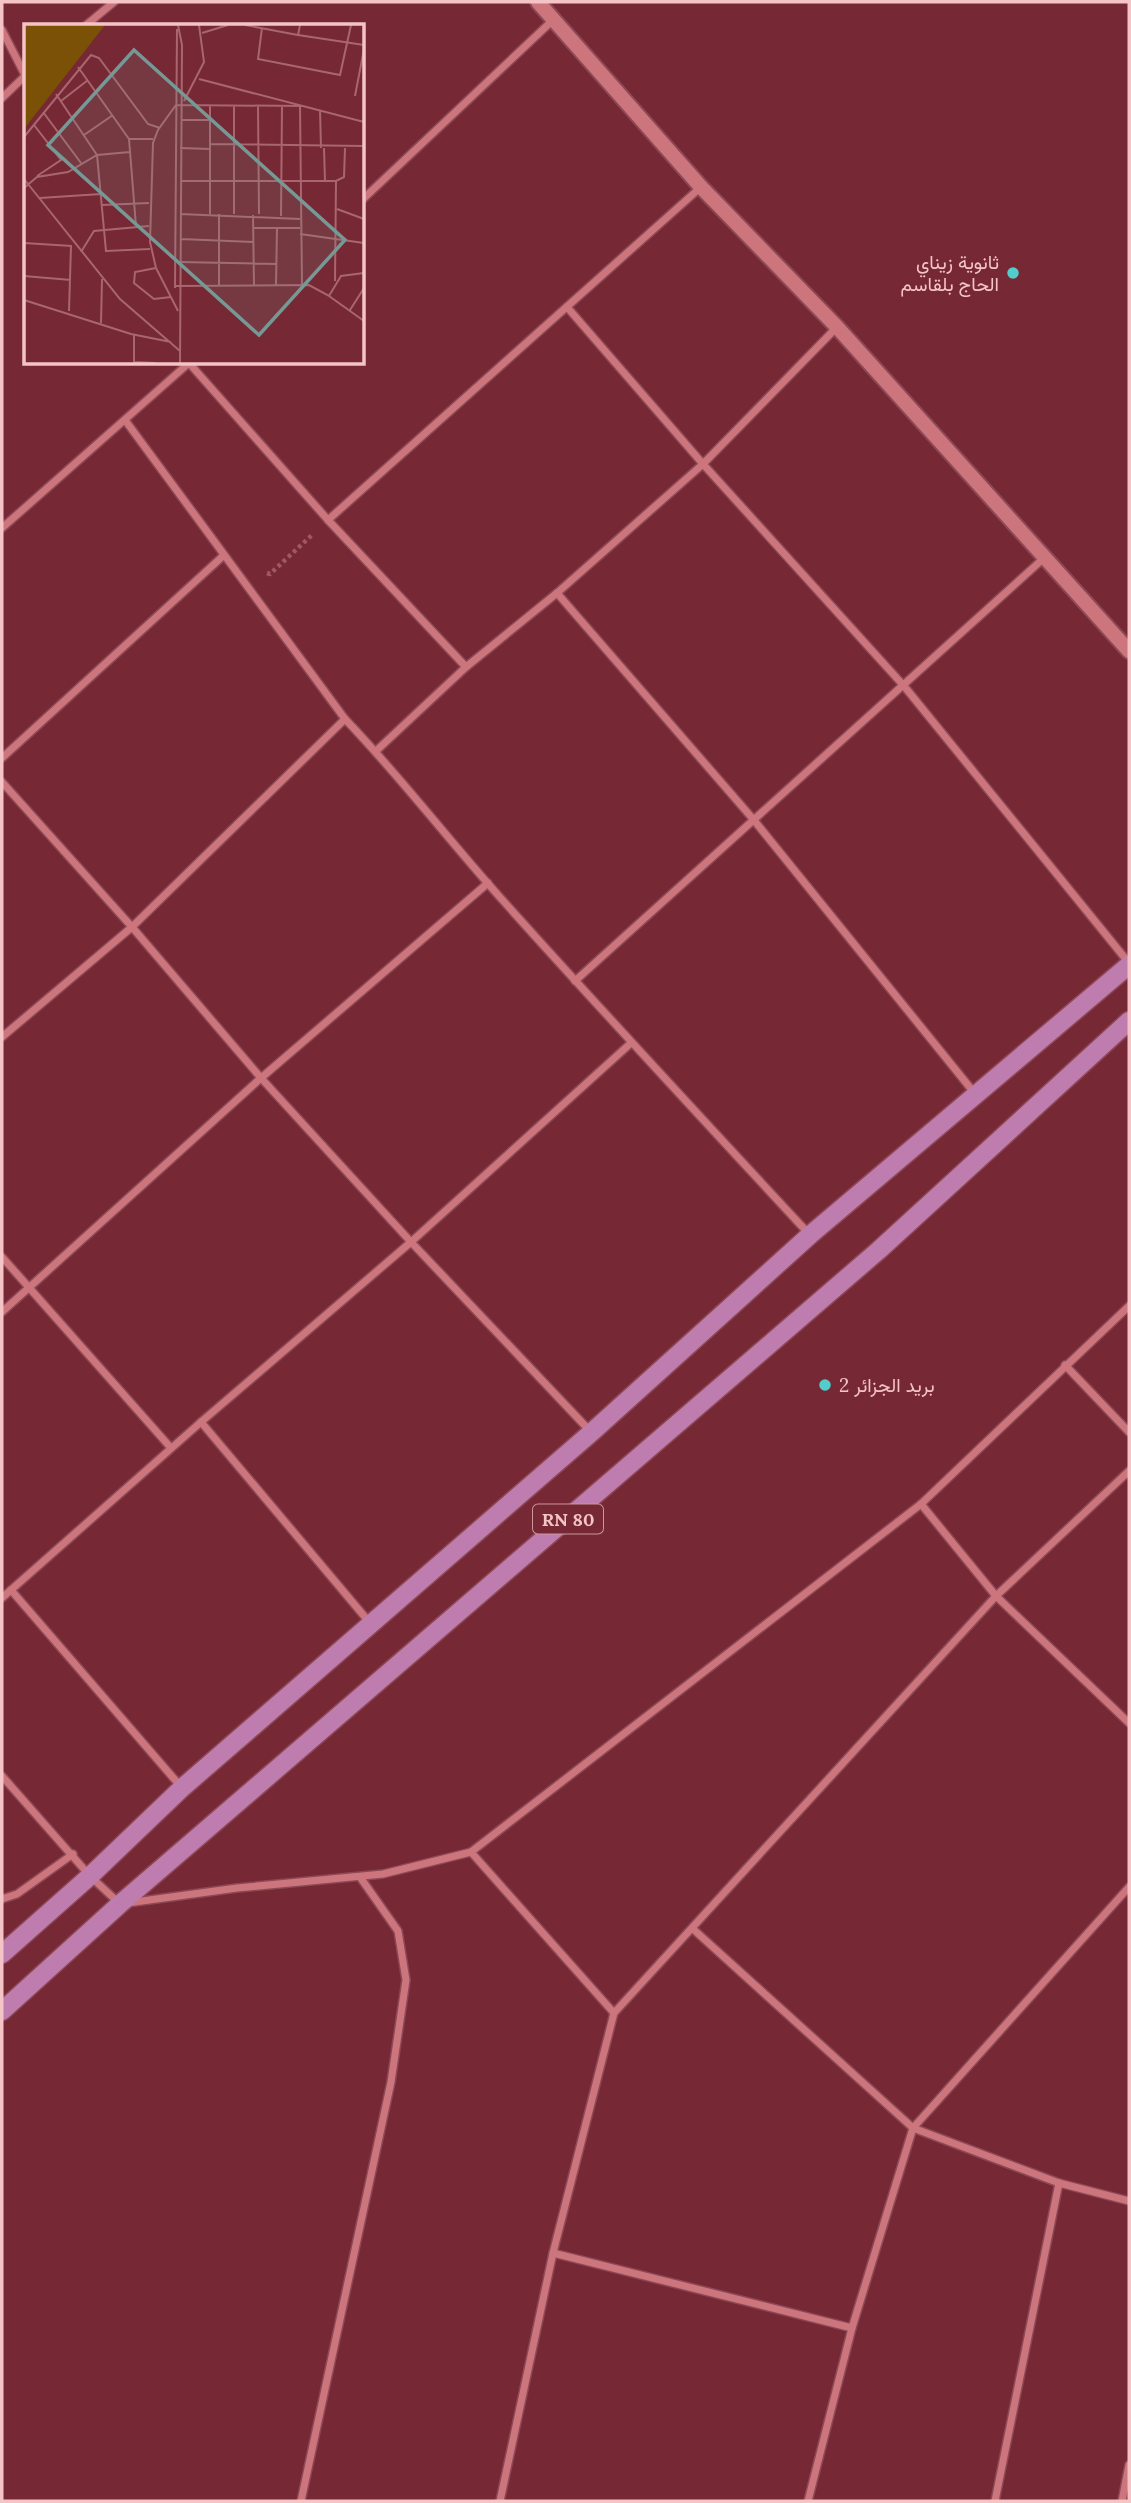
<svg xmlns="http://www.w3.org/2000/svg" width="1131" height="2503" font-family="Lora,Vazirmatn,serif">
  <style>
    .lines { fill: none; stroke-linecap: round; stroke-linejoin: round }
    .street-casing { stroke: #8c4855; stroke-width: 10 }
    .secondary-casing { stroke: #8c4855; stroke-width: 18 }
    .primary-casing { stroke: #8c4855; stroke-width: 21 }
    .path { stroke: #9e5962; stroke-width: 4.5; stroke-dasharray: 3.5 3.5; stroke-linecap: butt }
    .street { stroke: #cc757d; stroke-width: 7 }
    .secondary { stroke: #cc757d; stroke-width: 14 }
    .primary { stroke: #bf7caf; stroke-width: 18 }
    .poi-dot { fill: #52cdcc; stroke: #762834; stroke-width: 2.5 }
    .labels { text-anchor: middle; dominant-baseline: central; stroke-width: 6; stroke-linejoin: round; paint-order: stroke }
    .shield { fill: #762834; stroke: #ce959b; stroke-width: 2 }
    .shield-label { font-size: 18px; font-weight: bold; fill: #f4c4c7 }
    .poi-label { font-size: 19px; fill: #f4c4c7; stroke: #762834; text-anchor: end }
    .inset-road { fill: none; stroke: #a8666f; stroke-width: 2 }
    .view { fill: #769996; fill-opacity: 0.15; stroke: #769996; stroke-width: 3.5 }
    .inset-edge { fill: none; stroke: #f4c4c7; stroke-width: 3.5 }
  </style>
  <rect width="100%" height="100%" fill="#762834"/>
  <g class="lines">
    <defs>
      <g id="street">
        <polyline points="85,26 114,2"/>
        <polyline points="2,30 26,77"/>
        <polyline points="2,98 26,75"/>
        <polyline points="362,200 553,20"/>
        <polyline points="567,307 703,464 904,686 1129,963"/>
        <polyline points="189,363 328,520 466,667"/>
        <path d="M125,420L345,719C399,775 446,837 498,895C601,1010 705,1122 810,1235"/>
        <polyline points="328,520 701,187"/>
        <polyline points="2,528 190,362"/>
        <polyline points="557,593 753,819 976,1095"/>
        <polyline points="376,751 466,667 557,593 703,464 837,327"/>
        <polyline points="2,758 223,556"/>
        <polyline points="2,782 132,927 261,1078 411,1242 591,1432"/>
        <polyline points="575,981 1044,558"/>
        <polyline points="2,1037 132,927 345,719"/>
        <polyline points="2,1257 171,1448"/>
        <polyline points="2,1312 261,1078 488,883"/>
        <polyline points="1065,1365 1129,1432"/>
        <polyline points="201,1422 370,1623"/>
        <polyline points="921,1504 996,1596 1129,1723"/>
        <polyline points="11,1590 182,1788"/>
        <polyline points="2,1598 201,1422 411,1242 631,1043"/>
        <polyline points="2,1776 90,1876 120,1904 237,1888 383,1874 471,1852 921,1504 1129,1306"/>
        <polyline points="471,1852 614,2013"/>
        <polyline points="2,1899 17,1894 73,1854"/>
        <polyline points="693,1929 913,2128 1059,2183 1129,2201"/>
        <polyline points="553,2253 852,2328"/>
        <polyline points="301,2501 391,2082 406,1980 398,1931 360,1877"/>
        <polyline points="500,2501 553,2253 614,2013 996,1596 1129,1471"/>
        <polyline points="808,2501 852,2328 913,2128 1129,1887"/>
        <polyline points="995,2501 1059,2183"/>
        <polyline points="1122,2501 1129,2465"/>
      </g>
      <polyline id="secondary" points="538,2 701,187 837,327 1129,651"/>
      <g id="primary">
        <polyline points="2,1954 90,1876 182,1788 592,1432 810,1235 1129,965"/>
        <polyline points="2,2011 120,1904 879,1250 1129,1021"/>
      </g>
    </defs>
    <use href="#street" class="street-casing"/>
    <use href="#secondary" class="secondary-casing"/>
    <use href="#primary" class="primary-casing"/>
    <polyline class="path" points="267,573 270,574 312,535"/>
    <use href="#street" class="street"/>
    <use href="#secondary" class="secondary"/>
    <use href="#primary" class="primary"/>
  </g>
  <g class="poi-dot">
    <circle cx="1013" cy="273" r="7"/>
    <circle cx="825" cy="1385" r="7"/>
  </g>
  <g class="labels">
    <rect class="shield" x="533" y="1504.5" width="70" height="29" rx="5"/>
    <g class="shield-label">
      <text x="568" y="1519">RN 80</text>
    </g>
    <g class="poi-label">
      <text x="999" y="262">ثانوية زيناي<tspan x="999" dy="22">الحاج بلقاسم</tspan></text>
      <text x="839" y="1385" text-anchor="start">بريد الجزائر 2</text>
    </g>
  </g>
  <g transform="translate(24 24)">
    <rect width="340" height="340" fill="#762834"/>
    <path d="M0,1H81L0,105Z" fill="#7a5106"/>
    <path class="inset-road" d="M154,1L158,21L156,339M221,1L274,11L276,1M238,4L234,35L316,51L327,1M178,9L204,1M274,11L340,21M54,43L105,115L112,202M175,55L340,98M32,70L73,131L82,227L126,225M331,72L340,25M37,77L64,56M160,77L180,38L175,1M234,82L235,190M276,82L278,261M296,86L297,124M19,88L57,139M157,96H186M10,101L37,136L13,152M60,111L89,91M0,113L67,31L75,34L124,100L136,104M105,115H129M186,120L340,122M156,124L186,125M300,124L301,157M0,155L96,275L156,327M157,157H312L320,153L321,124M0,164L13,153L44,148L73,131L106,128M16,174L77,170M78,181L125,179M313,185L340,195M156,190L276,195M186,190V81M195,190V261M210,190V81M229,191L230,262M257,192L258,82M230,204H276M276,210L340,219M157,215L229,218M0,219L48,222M57,228L70,207L125,202M155,238L252,240M132,244L111,248L110,259L130,275L147,273M0,252L47,256M311,257L312,157M252,261L253,204M151,262L285,261L305,272L317,252L340,249M151,264L153,5M305,272L340,297M0,276L107,310L147,318M326,286L340,264M45,287L47,222M154,287L132,244L126,218L129,119L134,106L152,81L278,82M77,299L78,255M110,338L132,339M110,339V311"/>
    <path class="view" d="M110,26L321,216L235,311L24,121Z"/>
    <rect width="340" height="340" class="inset-edge"/>
  </g>
  <rect width="1131" height="2503" fill="none" stroke="#f4c4c7" stroke-width="7"/>
</svg>
